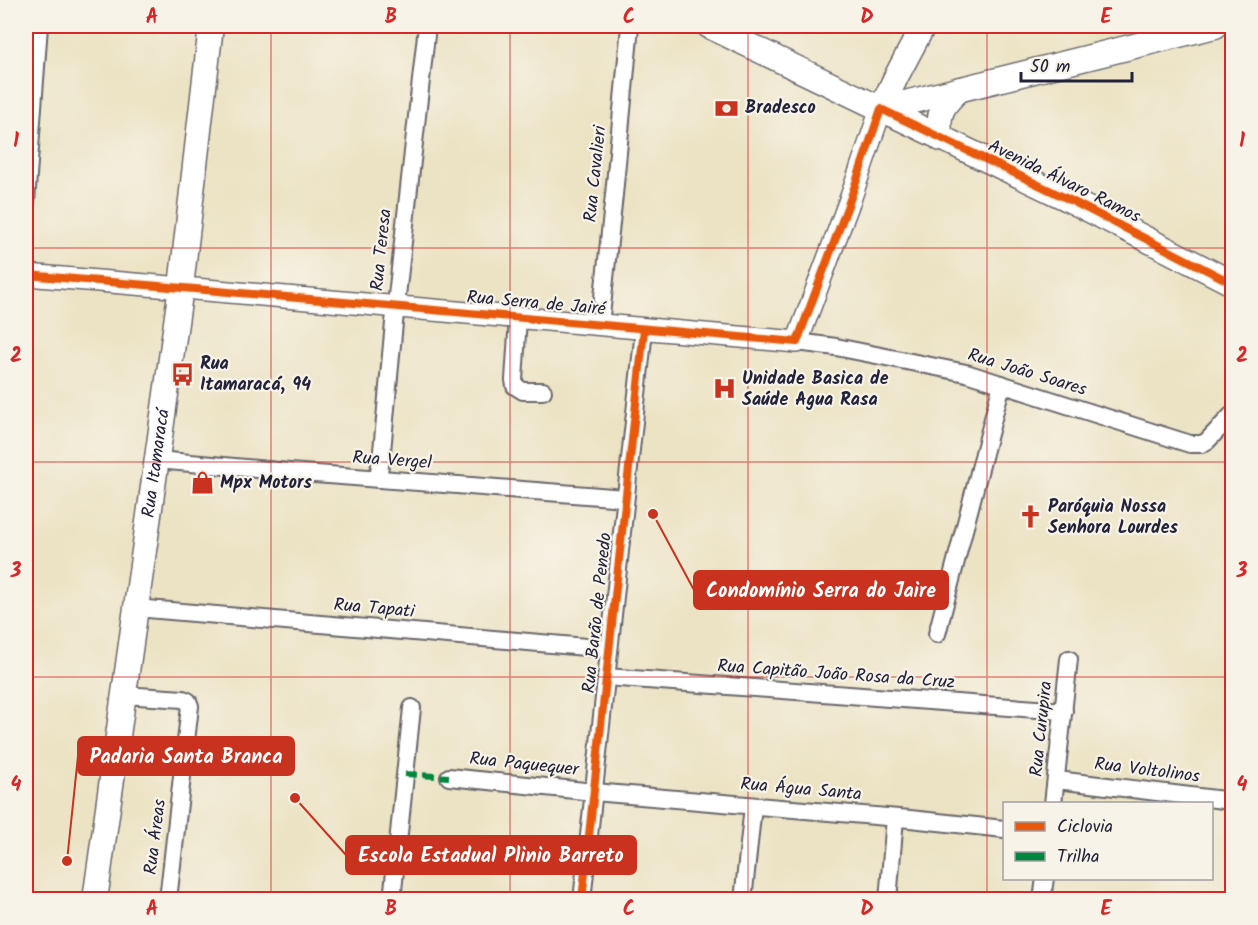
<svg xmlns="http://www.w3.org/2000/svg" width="1258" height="925" font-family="Kalam,sans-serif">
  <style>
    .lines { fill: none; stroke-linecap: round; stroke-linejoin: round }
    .minor-casing { stroke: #69666b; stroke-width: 20 }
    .tertiary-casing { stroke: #69666b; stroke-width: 24 }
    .secondary-casing { stroke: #69666b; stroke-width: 27 }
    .minor { stroke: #fff; stroke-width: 16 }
    .tertiary { stroke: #fff; stroke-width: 21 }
    .secondary { stroke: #fff; stroke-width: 24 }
    .quiet { stroke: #00873e; stroke-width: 6; stroke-dasharray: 12 6; stroke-linecap: butt }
    .cycleway-casing { stroke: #f7f3e8; stroke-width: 11 }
    .cycleway { stroke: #e8590c; stroke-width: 8 }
    .grid { fill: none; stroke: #d62828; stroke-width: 1.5; stroke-opacity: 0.55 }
    .labels { text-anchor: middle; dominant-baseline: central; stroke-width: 4.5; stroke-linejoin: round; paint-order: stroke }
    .poi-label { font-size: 18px; font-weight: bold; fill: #22223b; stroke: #f7f3e8; text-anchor: start }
    .street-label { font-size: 18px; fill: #22223b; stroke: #f7f3e8 }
    .leader { fill: none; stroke: #c8321e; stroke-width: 2 }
    .callout-dot { fill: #c8321e; stroke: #f7f3e8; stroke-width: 2 }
    .callout { fill: #c8321e; stroke: #c8321e; stroke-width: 2 }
    .callout-label { font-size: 20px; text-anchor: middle; font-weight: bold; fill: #fff }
    .neatline { fill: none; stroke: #d62828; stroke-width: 2 }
    .grid-label { font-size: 20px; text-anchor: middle; font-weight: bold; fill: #d62828 }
  </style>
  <rect width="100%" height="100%" fill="#f7f3e8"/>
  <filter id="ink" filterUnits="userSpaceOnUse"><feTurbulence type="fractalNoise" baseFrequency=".0167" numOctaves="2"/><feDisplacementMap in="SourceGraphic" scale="12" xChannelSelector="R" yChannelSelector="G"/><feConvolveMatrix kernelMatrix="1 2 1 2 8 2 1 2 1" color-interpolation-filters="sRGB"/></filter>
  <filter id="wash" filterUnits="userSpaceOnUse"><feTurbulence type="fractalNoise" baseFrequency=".008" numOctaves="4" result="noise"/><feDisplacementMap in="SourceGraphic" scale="24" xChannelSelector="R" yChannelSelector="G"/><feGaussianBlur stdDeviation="1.35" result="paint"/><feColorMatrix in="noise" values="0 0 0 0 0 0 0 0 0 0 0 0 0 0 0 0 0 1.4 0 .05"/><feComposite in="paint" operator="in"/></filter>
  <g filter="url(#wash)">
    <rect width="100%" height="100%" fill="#ece3c4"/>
  </g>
  <g filter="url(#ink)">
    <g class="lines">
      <defs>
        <g id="minor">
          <polyline points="26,202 39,26"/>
          <polyline points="518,318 514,380 515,386 523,391 543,391"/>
          <polyline points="600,325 614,195 630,26"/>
          <polyline points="797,342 836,347 966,373 1190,444 1202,444 1207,441 1232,415"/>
          <polyline points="157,460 290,472 625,498"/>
          <polyline points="378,479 382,451 394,323 427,26"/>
          <polyline points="136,608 609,649"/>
          <polyline points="937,634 1002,384"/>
          <polyline points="606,677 1064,711"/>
          <polyline points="124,695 183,699 188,701 190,706 168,900"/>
          <polyline points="449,777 594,792 910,819 1004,829"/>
          <polyline points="1057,780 1232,801"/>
          <polyline points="1053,804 1069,659"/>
          <polyline points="392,900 412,708"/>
          <polyline points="582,900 644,330"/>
          <polyline points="743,900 753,806"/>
          <polyline points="888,900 895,818"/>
          <polyline points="1042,900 1045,878"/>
        </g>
        <path id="tertiary" d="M26,275C283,295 539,322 797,342L851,197L881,109"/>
        <g id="secondary">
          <polyline points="709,26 1068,199 1232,283"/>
          <polyline points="881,109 1215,26"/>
          <polyline points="881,109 896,77 923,26"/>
          <path d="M941,139C936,114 942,105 960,89"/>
          <path id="s1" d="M95,900L181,287L211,26"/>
        </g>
      </defs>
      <use href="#minor" class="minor-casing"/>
      <use href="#tertiary" class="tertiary-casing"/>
      <use href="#secondary" class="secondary-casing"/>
      <use href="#minor" class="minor"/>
      <use href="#tertiary" class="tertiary"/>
      <use href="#secondary" class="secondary"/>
      <polyline class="quiet" points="405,774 449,777"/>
      <defs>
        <g id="cycleway">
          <path d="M26,275C283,295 539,322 797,342L851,197L881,109L1068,199L1232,283"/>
          <polyline points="582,900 644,330"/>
        </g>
      </defs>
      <use href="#cycleway" class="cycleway-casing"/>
      <use href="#cycleway" class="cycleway"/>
    </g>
  </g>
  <path class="grid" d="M271,26V900M510,26V900M748,26V900M987,26V900M26,248H1232M26,462H1232M26,677H1232"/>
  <defs>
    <symbol id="bank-bare" viewBox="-9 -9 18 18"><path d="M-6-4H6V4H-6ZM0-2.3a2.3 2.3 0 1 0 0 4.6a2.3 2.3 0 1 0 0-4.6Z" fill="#c8321e" stroke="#f7f3e8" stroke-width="2.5" paint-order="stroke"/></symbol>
    <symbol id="bus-bare" viewBox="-9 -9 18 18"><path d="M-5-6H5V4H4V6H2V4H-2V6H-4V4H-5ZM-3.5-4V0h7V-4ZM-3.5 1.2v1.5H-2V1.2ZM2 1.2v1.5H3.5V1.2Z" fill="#c8321e" stroke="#f7f3e8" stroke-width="2.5" paint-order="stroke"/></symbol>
    <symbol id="hospital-bare" viewBox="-9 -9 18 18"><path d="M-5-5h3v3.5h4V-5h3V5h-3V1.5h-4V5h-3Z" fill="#c8321e" stroke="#f7f3e8" stroke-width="2.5" paint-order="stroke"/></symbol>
    <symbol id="shop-bare" viewBox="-9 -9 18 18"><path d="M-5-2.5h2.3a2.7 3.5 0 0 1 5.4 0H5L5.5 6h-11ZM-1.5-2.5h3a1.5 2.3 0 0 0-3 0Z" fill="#c8321e" stroke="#f7f3e8" stroke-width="2.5" paint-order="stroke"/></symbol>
    <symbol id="church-bare" viewBox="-9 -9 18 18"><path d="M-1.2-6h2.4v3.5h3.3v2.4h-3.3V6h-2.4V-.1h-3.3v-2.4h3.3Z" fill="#c8321e" stroke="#f7f3e8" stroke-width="2.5" paint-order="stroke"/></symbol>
  </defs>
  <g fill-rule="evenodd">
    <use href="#bank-bare" x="710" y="92" width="33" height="33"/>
    <use href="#bus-bare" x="166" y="358" width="33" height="33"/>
    <use href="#hospital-bare" x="708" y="372" width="33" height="33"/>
    <use href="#shop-bare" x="186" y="466" width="33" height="33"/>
    <use href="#church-bare" x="1014" y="500" width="33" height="33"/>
  </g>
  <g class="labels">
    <g class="poi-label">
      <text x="745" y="108">Bradesco</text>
      <text x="200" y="364">Rua<tspan x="200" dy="21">Itamaracá, 94</tspan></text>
      <text x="742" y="379">Unidade Basica de<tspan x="742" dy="21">Saúde Agua Rasa</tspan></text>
      <text x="220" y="483">Mpx Motors</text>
      <text x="1048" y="507">Paróquia Nossa<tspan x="1048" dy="21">Senhora Lourdes</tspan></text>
    </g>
    <g class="street-label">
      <text transform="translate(596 174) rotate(-84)">Rua Cavalieri</text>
      <text transform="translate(1064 182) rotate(26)">Avenida Álvaro Ramos</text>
      <text transform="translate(382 250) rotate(-84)">Rua Teresa</text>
      <text transform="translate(536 304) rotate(5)">Rua Serra de Jairé</text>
      <text transform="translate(1027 373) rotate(17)">Rua João Soares</text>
      <text transform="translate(392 461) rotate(4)">Rua Vergel</text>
      <text stroke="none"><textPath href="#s1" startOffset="441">Rua Itamaracá</textPath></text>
      <text transform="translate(374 609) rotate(5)">Rua Tapati</text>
      <text transform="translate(598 613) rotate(-84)">Rua Barão de Penedo</text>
      <text transform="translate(836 675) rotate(4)">Rua Capitão João Rosa da Cruz</text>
      <text transform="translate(1042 729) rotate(-84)">Rua Curupira</text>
      <text transform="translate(524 765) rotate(6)">Rua Paquequer</text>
      <text transform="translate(1147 771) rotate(7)">Rua Voltolinos</text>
      <text transform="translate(801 790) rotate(5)">Rua Água Santa</text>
      <text transform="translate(156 837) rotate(-83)">Rua Áreas</text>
    </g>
  </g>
  <path class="leader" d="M653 514L694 590M67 861L78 756M295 798L346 855"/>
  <g class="callout-dot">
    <circle cx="653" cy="514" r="6"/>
    <circle cx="67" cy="861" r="6"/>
    <circle cx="295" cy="798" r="6"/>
  </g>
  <g class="callout">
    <rect x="694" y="571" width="254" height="38" rx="6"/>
    <rect x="78" y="737" width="216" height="38" rx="6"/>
    <rect x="346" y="836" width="290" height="38" rx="6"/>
  </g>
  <g class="callout-label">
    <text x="821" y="597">Condomínio Serra do Jaire</text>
    <text x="186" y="763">Padaria Santa Branca</text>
    <text x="491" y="862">Escola Estadual Plinio Barreto</text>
  </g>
  <rect width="1258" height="925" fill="none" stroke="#f7f3e8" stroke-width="66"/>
  <rect x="1003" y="802" width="210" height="78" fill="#f7f3e8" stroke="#a29fa3" stroke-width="1.5"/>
  <rect x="1015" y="822" width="30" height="9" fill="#e8590c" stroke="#a29fa3" stroke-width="1.5"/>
  <text x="1057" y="832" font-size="18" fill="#22223b">Ciclovia</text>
  <rect x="1015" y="852" width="30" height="9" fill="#00873e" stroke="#a29fa3" stroke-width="1.5"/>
  <text x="1057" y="862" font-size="18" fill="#22223b">Trilha</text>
  <path d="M1021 72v9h111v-9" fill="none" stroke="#22223b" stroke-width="3"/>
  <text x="1030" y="72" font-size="18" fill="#22223b" stroke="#f7f3e8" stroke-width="4.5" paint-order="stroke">50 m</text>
  <rect x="33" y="33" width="1192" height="859" class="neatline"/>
  <g class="grid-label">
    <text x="152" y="23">A</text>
    <text x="391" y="23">B</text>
    <text x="629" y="23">C</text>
    <text x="867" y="23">D</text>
    <text x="1106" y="23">E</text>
    <text x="16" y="147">1</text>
    <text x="1242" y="147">1</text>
    <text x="16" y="362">2</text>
    <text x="1242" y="362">2</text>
    <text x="16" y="577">3</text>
    <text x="1242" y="577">3</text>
    <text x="16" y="791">4</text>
    <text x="1242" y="791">4</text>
    <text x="152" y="915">A</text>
    <text x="391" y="915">B</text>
    <text x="629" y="915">C</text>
    <text x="867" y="915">D</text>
    <text x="1106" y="915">E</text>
  </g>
</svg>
